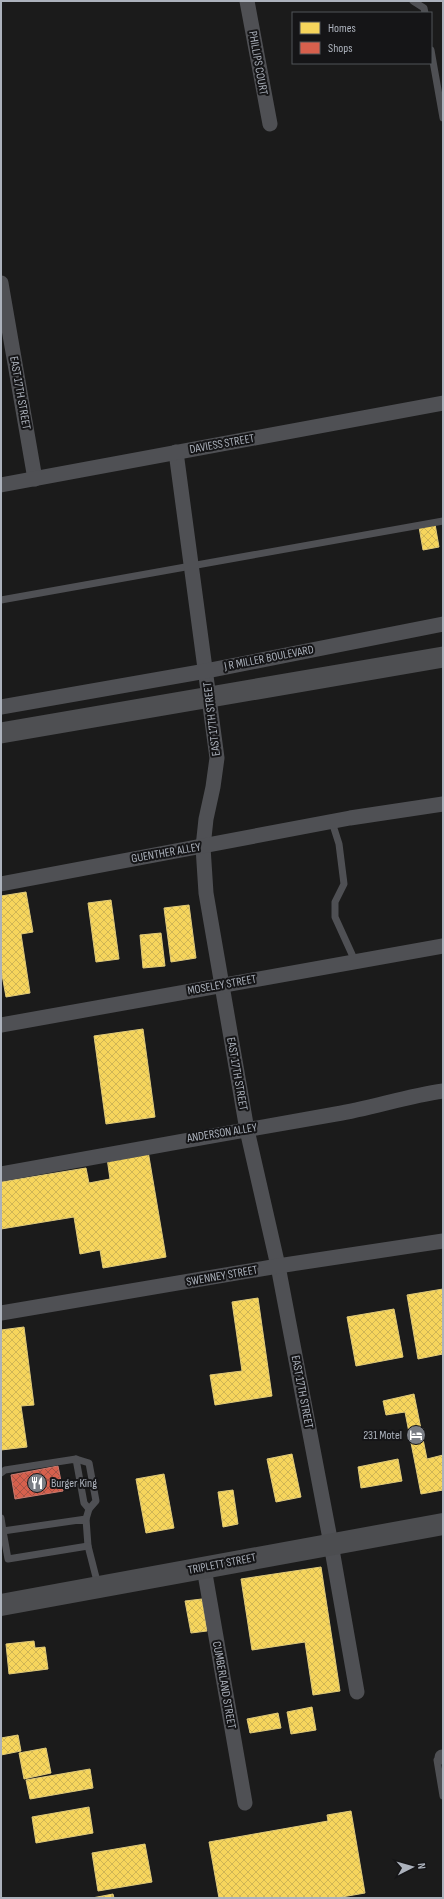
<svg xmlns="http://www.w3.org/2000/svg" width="444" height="1899" font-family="'Sofia Sans Condensed',sans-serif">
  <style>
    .homes { fill: url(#homes-cross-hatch); stroke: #e0ca79 }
    .shops { fill: url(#shops-cross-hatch); stroke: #c9796e }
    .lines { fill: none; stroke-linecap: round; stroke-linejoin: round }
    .lane { stroke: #4f5054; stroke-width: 7 }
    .street { stroke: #4f5054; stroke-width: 15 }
    .secondary { stroke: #4e4f52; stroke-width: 21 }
    .primary { stroke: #4c4d50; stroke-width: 22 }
    .labels { text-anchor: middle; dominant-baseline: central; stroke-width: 4; stroke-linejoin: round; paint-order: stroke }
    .street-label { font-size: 12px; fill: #acb2bc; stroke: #151517 }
    .poi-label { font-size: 12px; fill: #acb2bc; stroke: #151517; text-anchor: end }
  </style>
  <defs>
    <pattern id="homes-cross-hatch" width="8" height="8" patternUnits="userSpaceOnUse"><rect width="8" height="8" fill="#f6d55c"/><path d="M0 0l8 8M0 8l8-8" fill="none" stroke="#cfb555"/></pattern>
    <pattern id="shops-cross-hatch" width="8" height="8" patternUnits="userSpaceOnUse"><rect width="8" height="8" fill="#d6604d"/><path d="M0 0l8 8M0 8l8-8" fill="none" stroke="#a55347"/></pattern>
  </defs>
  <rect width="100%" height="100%" fill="#1b1b1b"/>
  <g class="homes">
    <polygon points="435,524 439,547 423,550 419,527"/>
    <polygon points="26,892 33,932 21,934 30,993 6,997 1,969 1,896"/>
    <polygon points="111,900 119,959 96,962 88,903"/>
    <polygon points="189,905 196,958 171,962 164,908"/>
    <polygon points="161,933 165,966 143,968 140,935"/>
    <polygon points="143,1029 155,1117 106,1124 94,1036"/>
    <polygon points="148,1151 166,1257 103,1268 100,1250 80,1254 74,1217 1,1229 1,1182 86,1168 89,1183 110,1179 107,1158"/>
    <polygon points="443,1289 443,1354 418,1359 407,1295"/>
    <polygon points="258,1298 272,1396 215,1405 210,1375 242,1371 232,1302"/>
    <polygon points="394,1309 403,1357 356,1366 347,1317"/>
    <polygon points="24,1327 34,1405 21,1406 27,1447 1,1450 1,1330"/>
    <polygon points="414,1394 427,1459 443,1455 443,1490 421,1494 405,1412 386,1415 383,1401"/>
    <polygon points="292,1454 301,1497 276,1502 267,1459"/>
    <polygon points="398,1459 402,1481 361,1488 358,1467"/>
    <polygon points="164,1474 174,1528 146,1533 136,1479"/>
    <polygon points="233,1490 238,1524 223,1527 218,1492"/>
    <polygon points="321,1567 340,1691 313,1695 305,1642 252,1650 241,1579"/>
    <polygon points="202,1599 207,1631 191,1633 185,1601"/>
    <polygon points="34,1641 35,1648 45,1647 48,1669 9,1674 6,1644"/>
    <polygon points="312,1707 316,1730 291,1734 287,1712"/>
    <polygon points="278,1713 281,1728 250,1733 247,1719"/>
    <polygon points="18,1735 21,1751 1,1755 1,1738"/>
    <polygon points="46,1748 51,1773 24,1779 19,1753"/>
    <polygon points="90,1769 93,1788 30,1799 26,1780"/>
    <polygon points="89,1807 93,1833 36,1843 32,1817"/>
    <polygon points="351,1811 365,1893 336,1898 219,1898 209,1842 328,1821 327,1815"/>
    <polygon points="145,1844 152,1882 98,1891 92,1853"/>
    <polygon points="113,1894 114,1898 92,1898"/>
  </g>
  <polygon class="shops" points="58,1466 63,1491 15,1499 11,1475"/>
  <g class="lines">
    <g class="lane">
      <polyline points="413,1 424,8 425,13"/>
      <polyline points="431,50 443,118"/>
      <polyline points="1,600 443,521"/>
      <polyline points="332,822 339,844 344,884 335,902 335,917 355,961"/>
      <polyline points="76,1459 89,1463 96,1501 89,1509"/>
      <polyline points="1,1473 5,1470 76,1459 84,1503 89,1509 86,1519"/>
      <polyline points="1,1518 3,1531 86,1519 88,1546 98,1585"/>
      <polyline points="3,1531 8,1559 88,1546"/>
      <polyline points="442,1757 437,1760 443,1796"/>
    </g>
    <g class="street">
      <polyline points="247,1 270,124"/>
      <polyline points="1,283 35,479"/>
      <polyline points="176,452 217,758 213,787 206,819 203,847 206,893 247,1130 278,1266 331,1544 357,1692"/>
      <polyline points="1,485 443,403"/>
      <polyline points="1,707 206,671 443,624"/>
      <polyline points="1,884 350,818 443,804"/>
      <polyline points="1,1025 443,946"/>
      <path d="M1,1174C113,1153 224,1134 336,1114C372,1108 407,1096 443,1091"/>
      <polyline points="1,1313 278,1266 443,1241"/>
      <polyline points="204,1568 245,1803"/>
      <polyline points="442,1757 443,1757"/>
    </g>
    <polyline class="secondary" points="1,733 443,657"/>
    <polyline class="primary" points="1,1605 443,1524"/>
  </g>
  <defs>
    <symbol id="hotel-disc" viewBox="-11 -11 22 22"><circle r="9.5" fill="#797d84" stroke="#151517"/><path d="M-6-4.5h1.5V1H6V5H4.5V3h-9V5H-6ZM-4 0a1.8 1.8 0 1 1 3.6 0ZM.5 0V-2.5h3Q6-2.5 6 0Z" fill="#fff"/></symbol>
    <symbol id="restaurant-disc" viewBox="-11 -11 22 22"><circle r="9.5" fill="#797d84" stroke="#151517"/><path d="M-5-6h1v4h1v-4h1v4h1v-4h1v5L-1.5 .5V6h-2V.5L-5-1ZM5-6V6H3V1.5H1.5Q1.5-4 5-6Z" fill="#fff"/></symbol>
  </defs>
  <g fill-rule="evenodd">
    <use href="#hotel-disc" x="405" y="1424" width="22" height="22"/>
    <use href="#restaurant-disc" x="26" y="1472" width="22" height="22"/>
  </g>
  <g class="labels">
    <g class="street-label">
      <text transform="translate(258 63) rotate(80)">PHILLIPS COURT</text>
      <text transform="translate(20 393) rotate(80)">EAST 17TH STREET</text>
      <text transform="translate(222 444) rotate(-10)">DAVIESS STREET</text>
      <text transform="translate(269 658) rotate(-11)">J R MILLER BOULEVARD</text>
      <text transform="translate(212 719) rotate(-97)">EAST 17TH STREET</text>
      <text transform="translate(166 853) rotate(-10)">GUENTHER ALLEY</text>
      <text transform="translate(222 985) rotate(-10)">MOSELEY STREET</text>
      <text transform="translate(237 1074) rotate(80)">EAST 17TH STREET</text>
      <text transform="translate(222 1133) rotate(-9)">ANDERSON ALLEY</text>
      <text transform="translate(222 1276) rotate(-10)">SWENNEY STREET</text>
      <text transform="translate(302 1392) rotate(79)">EAST 17TH STREET</text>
      <text transform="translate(222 1564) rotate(-11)">TRIPLETT STREET</text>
      <text transform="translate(224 1685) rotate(80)">CUMBERLAND STREET</text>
    </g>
    <g class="poi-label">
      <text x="402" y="1435">231 Motel</text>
      <text x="51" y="1483" text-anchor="start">Burger King</text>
    </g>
  </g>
  <rect width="444" height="1899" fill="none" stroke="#acb2bc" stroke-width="4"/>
  <rect x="292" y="12" width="140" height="52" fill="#151517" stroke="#515459"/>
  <rect x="300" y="22" width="20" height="12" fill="#f6d55c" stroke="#515459"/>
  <text x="328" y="32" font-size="12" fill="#acb2bc">Homes</text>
  <rect x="300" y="42" width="20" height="12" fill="#d6604d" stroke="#515459"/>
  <text x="328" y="52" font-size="12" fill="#acb2bc">Shops</text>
  <g transform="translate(412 1867) rotate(84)" stroke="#151517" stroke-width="3" paint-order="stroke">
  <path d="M0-3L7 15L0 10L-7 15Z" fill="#acb2bc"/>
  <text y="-6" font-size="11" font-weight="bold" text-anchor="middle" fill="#acb2bc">N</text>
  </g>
</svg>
